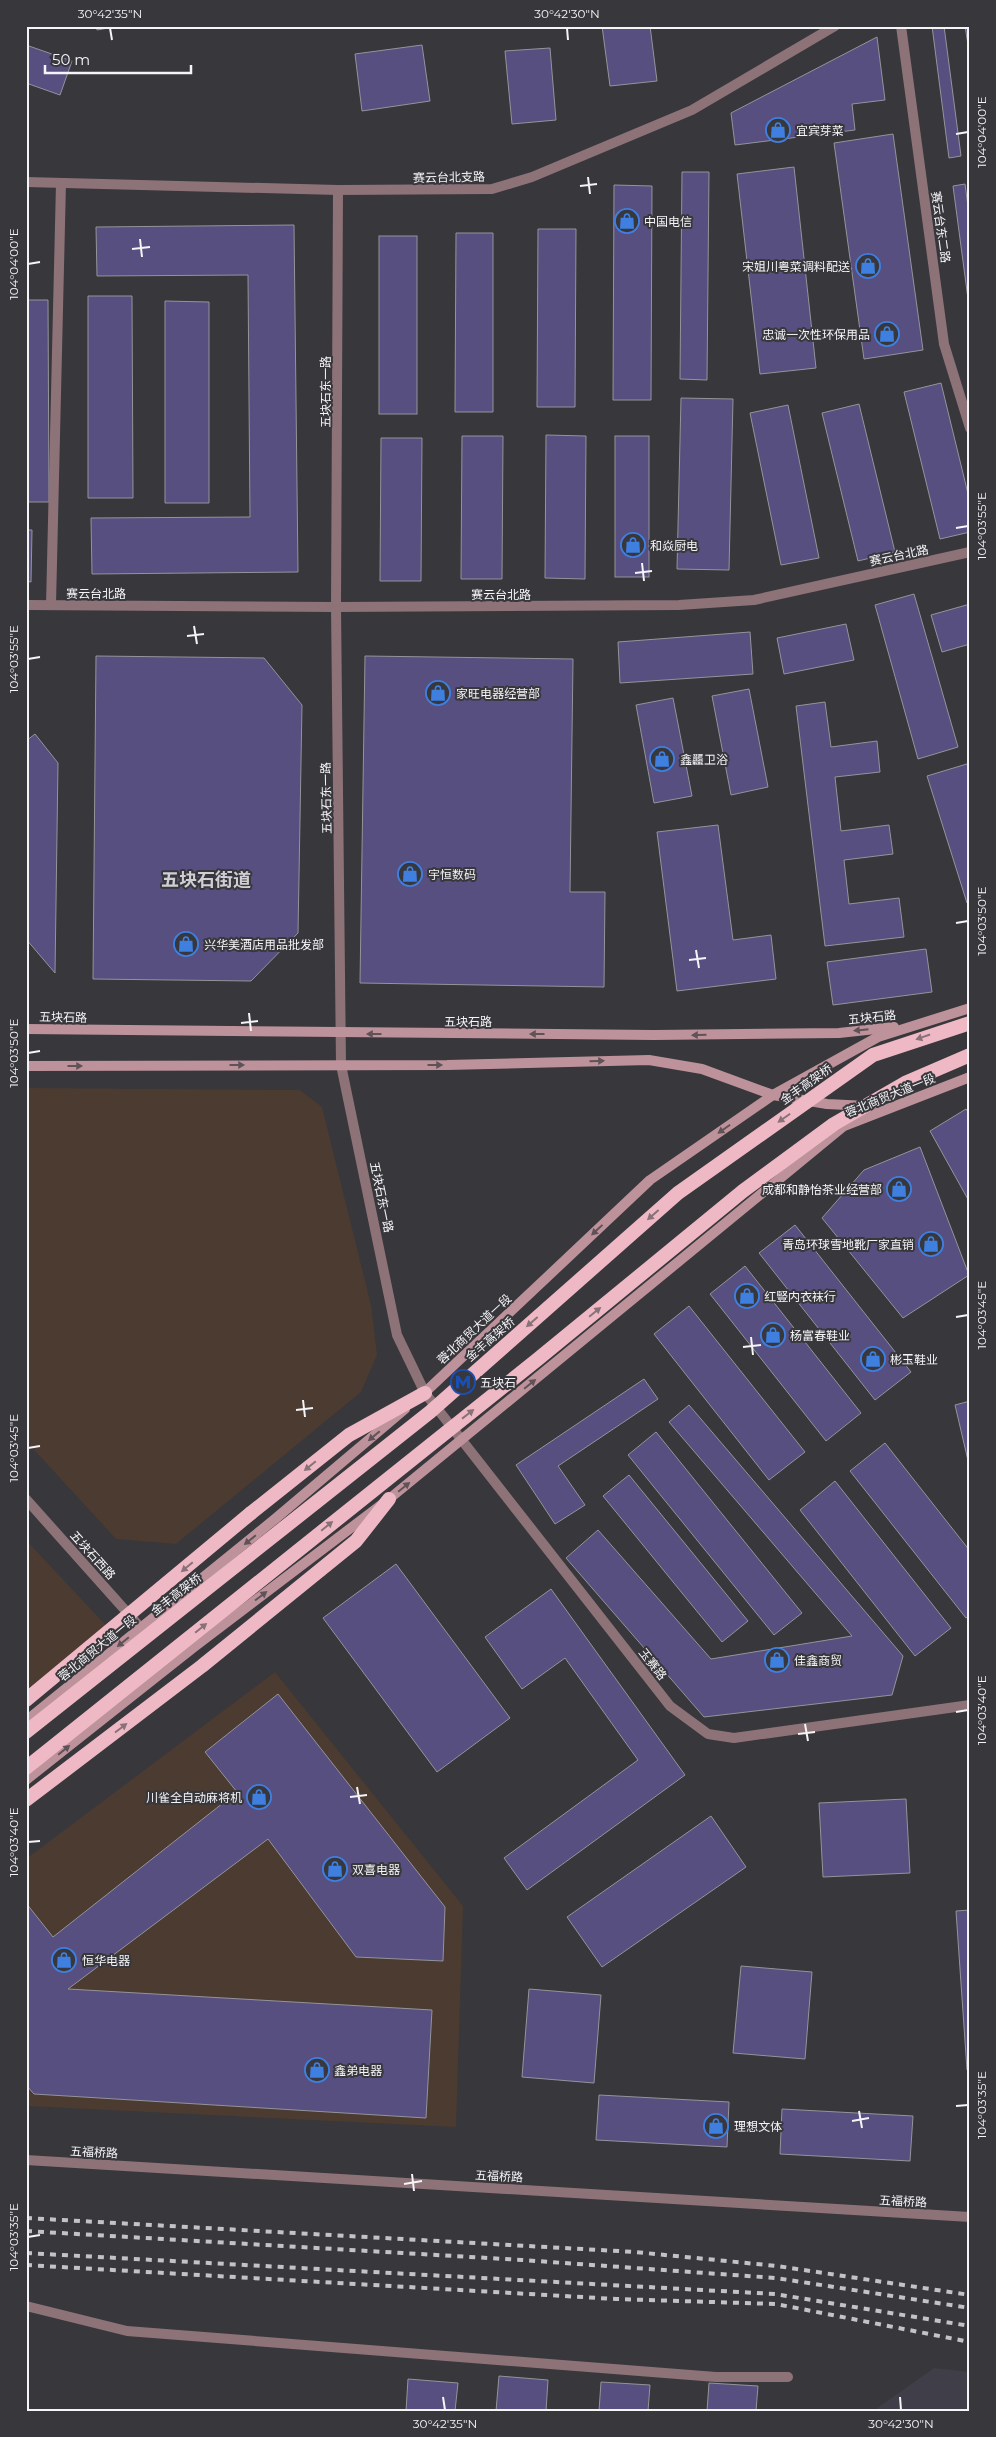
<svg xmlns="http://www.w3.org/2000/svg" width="996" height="2437" font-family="Montserrat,'Noto Sans SC',sans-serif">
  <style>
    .commercial { fill: #4c3b30 }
    .built { fill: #3f3e49 }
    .building { fill: #564f7f; stroke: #94949a }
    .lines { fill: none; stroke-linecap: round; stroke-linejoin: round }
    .minor { stroke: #8d7278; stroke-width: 10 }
    .secondary { stroke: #bd929b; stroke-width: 10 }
    .trunk { stroke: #eeb8c4; stroke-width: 14 }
    .rail { stroke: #c3c3c6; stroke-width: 4; stroke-dasharray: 6 6; stroke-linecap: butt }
    .trunk-bridge { stroke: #eeb8c4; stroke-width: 14 }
    .oneway { fill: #5f5258 }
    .oneway2 { fill: #897179 }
    .ticks { fill: none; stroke: #f5f5f8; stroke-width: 2 }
    .labels { text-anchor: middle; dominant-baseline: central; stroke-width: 4; stroke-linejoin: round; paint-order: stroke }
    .poi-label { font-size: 12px; fill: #f5f5f8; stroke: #37373c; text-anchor: start }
    .street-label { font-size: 12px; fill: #f5f5f8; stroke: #37373c }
    .district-label { font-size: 18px; font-weight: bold; fill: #cfced5; stroke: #37373c }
    .neatline { fill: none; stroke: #f5f5f8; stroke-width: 2 }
    .ticks-label { font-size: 12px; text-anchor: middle; fill: #f5f5f8 }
  </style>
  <rect width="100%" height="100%" fill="#37373c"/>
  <g class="commercial">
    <polygon points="26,1088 300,1090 322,1107 371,1305 377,1355 361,1392 176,1544 116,1539 26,1441"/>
    <polygon points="26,1540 115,1635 26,1703"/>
    <polygon points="275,1672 463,1906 456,2127 26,2106 26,1859"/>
  </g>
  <polygon class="built" points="934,2368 970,2372 970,2411 873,2411"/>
  <g class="building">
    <polygon points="96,26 120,26 97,30"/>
    <polygon points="602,26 650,26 657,81 610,86"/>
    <polygon points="932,26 944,26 961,156 949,158"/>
    <polygon points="965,26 970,26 970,57"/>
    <polygon points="877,37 885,100 852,104 855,130 735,145 731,113"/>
    <polygon points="26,45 72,61 60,95 26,83"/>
    <polygon points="422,45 430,101 362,111 355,54"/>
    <polygon points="550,48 556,120 512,124 505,51"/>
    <polygon points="893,134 923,350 864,359 834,143"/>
    <polygon points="794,167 816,368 760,374 737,174"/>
    <polygon points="682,172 709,172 707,380 680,379"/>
    <polygon points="965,184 970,221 970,314 953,186"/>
    <polygon points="614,185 652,186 651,400 613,400"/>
    <polygon points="294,225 298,572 92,574 91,518 250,517 248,275 97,276 96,227"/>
    <polygon points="538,229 576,229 575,407 537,407"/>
    <polygon points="456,233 493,233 493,412 455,412"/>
    <rect x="379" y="236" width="38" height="178"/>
    <polygon points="88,296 132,296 133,498 88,498"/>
    <polygon points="26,300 48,300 49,502 26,502"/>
    <polygon points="165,301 209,302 209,503 165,503"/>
    <polygon points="941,383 970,502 970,532 940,539 904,392"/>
    <polygon points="681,398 733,399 729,570 677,569"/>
    <polygon points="859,404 895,552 858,561 822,413"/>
    <polygon points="788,405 819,558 781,565 750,413"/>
    <polygon points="546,435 586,436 585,579 545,578"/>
    <polygon points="462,436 503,436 502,579 461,579"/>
    <rect x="615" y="436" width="34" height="141"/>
    <polygon points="381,438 422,438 421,581 380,581"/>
    <polygon points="26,530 32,530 31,582 26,581"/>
    <polygon points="914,594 958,747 918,759 875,605"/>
    <polygon points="970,604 970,644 942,652 931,615"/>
    <polygon points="846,624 854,660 784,674 777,638"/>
    <polygon points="750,632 753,674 620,683 618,642"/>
    <polygon points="96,656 264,658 302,705 298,933 251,981 93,979"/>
    <polygon points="365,656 573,659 570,892 605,892 604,987 360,983"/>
    <polygon points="749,689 768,787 731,795 712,696"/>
    <polygon points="673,698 692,796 654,803 636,705"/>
    <polygon points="825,702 831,747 877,741 880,772 835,777 841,831 889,825 893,854 844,860 849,904 899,898 904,937 825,946 796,706"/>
    <polygon points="35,734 58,763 55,973 26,939 26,741"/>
    <polygon points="970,763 970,902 967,903 927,776"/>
    <polygon points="718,825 733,940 771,935 776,979 677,991 657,832"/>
    <polygon points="926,949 932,992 833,1005 827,962"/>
    <polygon points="966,1109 970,1115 970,1203 930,1131"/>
    <polygon points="920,1147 969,1275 903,1318 822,1218 864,1170"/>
    <polygon points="795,1225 911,1372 875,1400 759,1253"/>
    <polygon points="745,1266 861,1413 826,1441 710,1294"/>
    <polygon points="689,1306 805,1452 769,1480 654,1334"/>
    <polygon points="644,1379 658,1399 558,1466 585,1505 555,1524 516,1465"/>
    <polygon points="970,1401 970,1469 955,1405"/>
    <polygon points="689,1405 903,1656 892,1695 704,1717 566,1558 598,1530 711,1659 852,1636 669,1422"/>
    <polygon points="656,1432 802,1613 774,1635 628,1455"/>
    <polygon points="885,1443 970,1551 970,1615 966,1618 850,1471"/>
    <polygon points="629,1475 748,1621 722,1642 603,1496"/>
    <polygon points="835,1481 951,1628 915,1656 800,1510"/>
    <polygon points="396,1564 510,1718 437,1772 323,1618"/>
    <polygon points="551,1589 685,1775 527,1890 504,1858 638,1760 565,1658 522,1689 485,1637"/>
    <polygon points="278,1694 445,1907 443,1961 356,1957 268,1839 68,1989 432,2010 426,2118 34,2094 26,2085 26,1903 53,1937 237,1792 205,1752"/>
    <polygon points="906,1799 910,1873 823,1877 819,1803"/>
    <polygon points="711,1816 746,1867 602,1967 567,1917"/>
    <polygon points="970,1910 970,2069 967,2070 956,1911"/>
    <polygon points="741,1966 812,1972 805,2059 733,2053"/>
    <polygon points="529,1989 601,1995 594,2083 522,2077"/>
    <polygon points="599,2095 729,2102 727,2147 596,2140"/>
    <polygon points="782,2109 913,2116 910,2161 780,2154"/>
    <polygon points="499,2376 548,2380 546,2411 496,2411"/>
    <polygon points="408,2379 458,2383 455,2411 406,2411"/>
    <polygon points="601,2382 650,2385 648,2411 599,2411"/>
    <polygon points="709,2383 758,2386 756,2411 707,2411"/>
  </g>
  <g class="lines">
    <g class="minor">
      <polyline points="901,26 944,344 970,428"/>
      <polyline points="26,182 338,190 492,189 532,177 692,110 835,26"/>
      <polyline points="338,190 336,607 341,1065 397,1335 425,1393 670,1706 708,1734 734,1738 970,1705"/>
      <polyline points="26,605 336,607 679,605 754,600 970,552"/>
      <polyline points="51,605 61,183"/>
      <polyline points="26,1499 141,1628"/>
      <polyline points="26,2160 970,2217"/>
      <polyline points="26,2306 127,2331 716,2377 788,2377"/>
    </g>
    <g class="secondary">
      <polyline points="26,1029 654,1035 839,1033 894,1027"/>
      <polyline points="26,1066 447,1065 649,1060 702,1069 773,1095 827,1104 867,1106"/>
      <polyline points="420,1397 650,1180 773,1095 878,1037 970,1008"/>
      <polyline points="26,1721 275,1519 405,1409"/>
      <polyline points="26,1780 194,1647 389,1499 844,1126 970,1077"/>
    </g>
    <g class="trunk">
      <polyline points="251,1513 349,1435 425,1393"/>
      <polyline points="26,1800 202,1666 356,1541 389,1499"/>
    </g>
    <g class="rail">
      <polyline points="26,2218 635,2252 777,2266 970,2295"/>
      <polyline points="26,2231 522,2260 776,2278 970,2308"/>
      <polyline points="26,2253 775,2294 970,2326"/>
      <polyline points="26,2265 616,2299 776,2304 970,2342"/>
    </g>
    <g class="trunk-bridge">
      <polyline points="26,1700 251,1513"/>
      <polyline points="26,1732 430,1412 678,1193 873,1055 970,1023"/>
      <polyline points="26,1768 538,1359 743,1191 834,1124 905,1083 970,1055"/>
    </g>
  </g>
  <defs><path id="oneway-solid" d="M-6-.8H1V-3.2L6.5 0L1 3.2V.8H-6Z" transform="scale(1.25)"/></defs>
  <g class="oneway">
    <use href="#oneway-solid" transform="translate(861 1030) rotate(174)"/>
    <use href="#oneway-solid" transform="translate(374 1034) rotate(-180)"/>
    <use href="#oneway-solid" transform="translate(537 1034) rotate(-180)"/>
    <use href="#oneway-solid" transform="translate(699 1035) rotate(179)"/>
    <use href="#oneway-solid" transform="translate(597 1061) rotate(-1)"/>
    <use href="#oneway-solid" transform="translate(237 1065)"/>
    <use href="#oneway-solid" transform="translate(435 1065)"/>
    <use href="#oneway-solid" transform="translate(75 1066)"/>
    <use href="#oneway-solid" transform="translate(724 1129) rotate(145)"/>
    <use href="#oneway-solid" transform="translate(597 1230) rotate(137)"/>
    <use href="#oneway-solid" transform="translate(530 1384) rotate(-39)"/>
    <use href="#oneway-solid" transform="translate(374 1436) rotate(140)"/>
    <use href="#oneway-solid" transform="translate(404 1487) rotate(-39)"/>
    <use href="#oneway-solid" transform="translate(250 1540) rotate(141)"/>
    <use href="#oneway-solid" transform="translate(261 1596) rotate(-37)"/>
    <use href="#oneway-solid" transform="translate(123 1642) rotate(141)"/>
    <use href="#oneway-solid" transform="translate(64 1750) rotate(-39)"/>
  </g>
  <g class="oneway2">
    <use href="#oneway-solid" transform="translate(923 1037) rotate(161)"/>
    <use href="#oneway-solid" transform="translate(784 1118) rotate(145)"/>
    <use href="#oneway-solid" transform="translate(653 1215) rotate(139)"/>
    <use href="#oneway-solid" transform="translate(595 1312) rotate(-39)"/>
    <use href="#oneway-solid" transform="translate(532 1322) rotate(139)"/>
    <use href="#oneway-solid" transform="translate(468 1414) rotate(-38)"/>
    <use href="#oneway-solid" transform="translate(310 1466) rotate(141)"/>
    <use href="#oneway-solid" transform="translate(327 1526) rotate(-39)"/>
    <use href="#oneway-solid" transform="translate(187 1567) rotate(140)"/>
    <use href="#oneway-solid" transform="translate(201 1628) rotate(-39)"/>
    <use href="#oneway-solid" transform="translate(121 1728) rotate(-37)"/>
  </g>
  <path class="ticks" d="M110,28L112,40M567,28L568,40M956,134L968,132M588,177L590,194M580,186L597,184M140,239L142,257M132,249L150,247M28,264L40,262M956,528L968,526M642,563L644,581M635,573L652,571M194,626L197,644M187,636L204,634M28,659L40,657M956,923L968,921M696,950L699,968M689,960L706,958M249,1013L251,1031M241,1023L258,1021M28,1053L40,1051M956,1317L968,1315M751,1337L753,1355M743,1347L761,1345M303,1400L305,1417M296,1410L313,1408M28,1448L40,1446M956,1712L968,1710M805,1724L808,1741M798,1734L815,1732M357,1787L360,1804M350,1797L367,1795M28,1842L40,1841M956,2106L968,2105M859,2111L862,2128M852,2121L869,2118M412,2174L414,2191M404,2184L422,2181M28,2237L40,2235M443,2397L445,2410M900,2397L901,2410"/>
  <defs>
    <symbol id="shop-ring" viewBox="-11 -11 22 22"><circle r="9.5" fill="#37373c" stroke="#3f7fe0" stroke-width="1.5"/><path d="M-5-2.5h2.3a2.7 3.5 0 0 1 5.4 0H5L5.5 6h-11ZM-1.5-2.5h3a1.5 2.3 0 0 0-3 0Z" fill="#3f7fe0"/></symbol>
    <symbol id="metro-ring" viewBox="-11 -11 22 22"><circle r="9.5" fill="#37373c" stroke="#1a4fb4" stroke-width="1.5"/><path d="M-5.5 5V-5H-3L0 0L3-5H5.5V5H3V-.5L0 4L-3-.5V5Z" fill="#1a4fb4"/></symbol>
  </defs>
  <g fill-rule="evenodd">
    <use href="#shop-ring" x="764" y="116" width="28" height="28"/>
    <use href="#shop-ring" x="613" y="207" width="28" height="28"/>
    <use href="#shop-ring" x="854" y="252" width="28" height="28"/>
    <use href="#shop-ring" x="873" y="320" width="28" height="28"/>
    <use href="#shop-ring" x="619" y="531" width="28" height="28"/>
    <use href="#shop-ring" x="424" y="679" width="28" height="28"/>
    <use href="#shop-ring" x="648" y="745" width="28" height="28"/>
    <use href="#shop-ring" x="396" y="860" width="28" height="28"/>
    <use href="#shop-ring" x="172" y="930" width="28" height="28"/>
    <use href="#shop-ring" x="885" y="1175" width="28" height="28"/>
    <use href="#shop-ring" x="917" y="1230" width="28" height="28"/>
    <use href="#shop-ring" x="733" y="1282" width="28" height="28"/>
    <use href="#shop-ring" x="759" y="1321" width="28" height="28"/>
    <use href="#shop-ring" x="859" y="1345" width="28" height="28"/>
    <use href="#metro-ring" x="449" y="1368" width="28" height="28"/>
    <use href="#shop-ring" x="763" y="1646" width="28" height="28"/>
    <use href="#shop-ring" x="245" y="1783" width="28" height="28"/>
    <use href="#shop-ring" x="321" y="1855" width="28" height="28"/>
    <use href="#shop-ring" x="50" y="1946" width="28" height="28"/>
    <use href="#shop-ring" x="303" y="2056" width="28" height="28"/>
    <use href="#shop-ring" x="702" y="2112" width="28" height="28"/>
  </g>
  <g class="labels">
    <g class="poi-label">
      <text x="796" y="130">宜宾芽菜</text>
      <text x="644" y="221">中国电信</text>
      <text x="850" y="266" text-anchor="end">宋姐川粤菜调料配送</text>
      <text x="870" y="334" text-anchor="end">忠诚一次性环保用品</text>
      <text x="650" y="545">和焱厨电</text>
      <text x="456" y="693">家旺电器经营部</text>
      <text x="680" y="759">鑫龘卫浴</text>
      <text x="428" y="874">宇恒数码</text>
      <text x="204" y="944">兴华美酒店用品批发部</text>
      <text x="882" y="1189" text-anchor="end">成都和静怡茶业经营部</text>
      <text x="914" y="1244" text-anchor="end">青岛环球雪地靴厂家直销</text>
      <text x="764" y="1296">红豎内衣袜行</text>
      <text x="790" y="1335">杨富春鞋业</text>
      <text x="890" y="1359">彬玉鞋业</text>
      <text x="480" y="1382">五块石</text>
      <text x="794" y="1660">佳鑫商贸</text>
      <text x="242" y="1797" text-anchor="end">川雀全自动麻将机</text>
      <text x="352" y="1869">双喜电器</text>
      <text x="82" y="1960">恒华电器</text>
      <text x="334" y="2070">鑫弟电器</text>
      <text x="734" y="2126">理想文体</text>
    </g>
    <g class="street-label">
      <text transform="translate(449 177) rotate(-1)">赛云台北支路</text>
      <text transform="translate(941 227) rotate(82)">赛云台东二路</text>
      <text transform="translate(325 392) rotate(-90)">五块石东一路</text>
      <text transform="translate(899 555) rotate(-12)">赛云台北路</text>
      <text x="96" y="593">赛云台北路</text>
      <text x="501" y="594">赛云台北路</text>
      <text transform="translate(326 798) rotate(-91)">五块石东一路</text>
      <text transform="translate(63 1017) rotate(1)">五块石路</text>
      <text transform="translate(872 1017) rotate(-6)">五块石路</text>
      <text x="468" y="1021">五块石路</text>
      <text transform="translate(806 1084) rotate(-35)">金丰高架桥</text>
      <text transform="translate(890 1095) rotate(-22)">蓉北商贸大道一段</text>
      <text transform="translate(382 1197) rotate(78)">五块石东一路</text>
      <text transform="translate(474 1329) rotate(-43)">蓉北商贸大道一段</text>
      <text transform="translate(490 1339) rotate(-41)">金丰高架桥</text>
      <text transform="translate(93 1555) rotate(48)">五块石西路</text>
      <text transform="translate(176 1594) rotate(-38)">金丰高架桥</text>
      <text transform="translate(97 1648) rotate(-39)">蓉北商贸大道一段</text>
      <text transform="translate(653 1664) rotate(52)">玉赛路</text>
      <text transform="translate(94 2152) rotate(3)">五福桥路</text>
      <text transform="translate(499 2176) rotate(3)">五福桥路</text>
      <text transform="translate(903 2201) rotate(3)">五福桥路</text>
    </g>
    <g class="district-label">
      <text x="206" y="880">五块石街道</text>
    </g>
  </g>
  <rect width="996" height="2437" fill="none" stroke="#37373c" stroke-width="55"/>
  <path d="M45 65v8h146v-8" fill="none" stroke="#f5f5f8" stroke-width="2.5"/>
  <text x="52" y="65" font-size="15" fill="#f5f5f8" stroke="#37373c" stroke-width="4" paint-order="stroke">50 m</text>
  <rect x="28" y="28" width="940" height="2382" class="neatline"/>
  <g class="ticks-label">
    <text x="110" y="18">30°42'35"N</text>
    <text x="567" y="18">30°42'30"N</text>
    <text transform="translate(982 132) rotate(-90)" y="4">104°04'00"E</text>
    <text transform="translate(14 264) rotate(-90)" y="4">104°04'00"E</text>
    <text transform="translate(982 526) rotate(-90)" y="4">104°03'55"E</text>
    <text transform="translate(14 659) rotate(-90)" y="4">104°03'55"E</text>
    <text transform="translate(982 921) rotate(-90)" y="4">104°03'50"E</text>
    <text transform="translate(14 1053) rotate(-90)" y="4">104°03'50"E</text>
    <text transform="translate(982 1315) rotate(-90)" y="4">104°03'45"E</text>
    <text transform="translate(14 1448) rotate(-90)" y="4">104°03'45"E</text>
    <text transform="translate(982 1710) rotate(-90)" y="4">104°03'40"E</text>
    <text transform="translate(14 1842) rotate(-90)" y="4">104°03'40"E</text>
    <text transform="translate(982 2105) rotate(-90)" y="4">104°03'35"E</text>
    <text transform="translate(14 2237) rotate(-90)" y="4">104°03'35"E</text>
    <text x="445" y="2428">30°42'35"N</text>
    <text x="901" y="2428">30°42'30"N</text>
  </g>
</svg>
